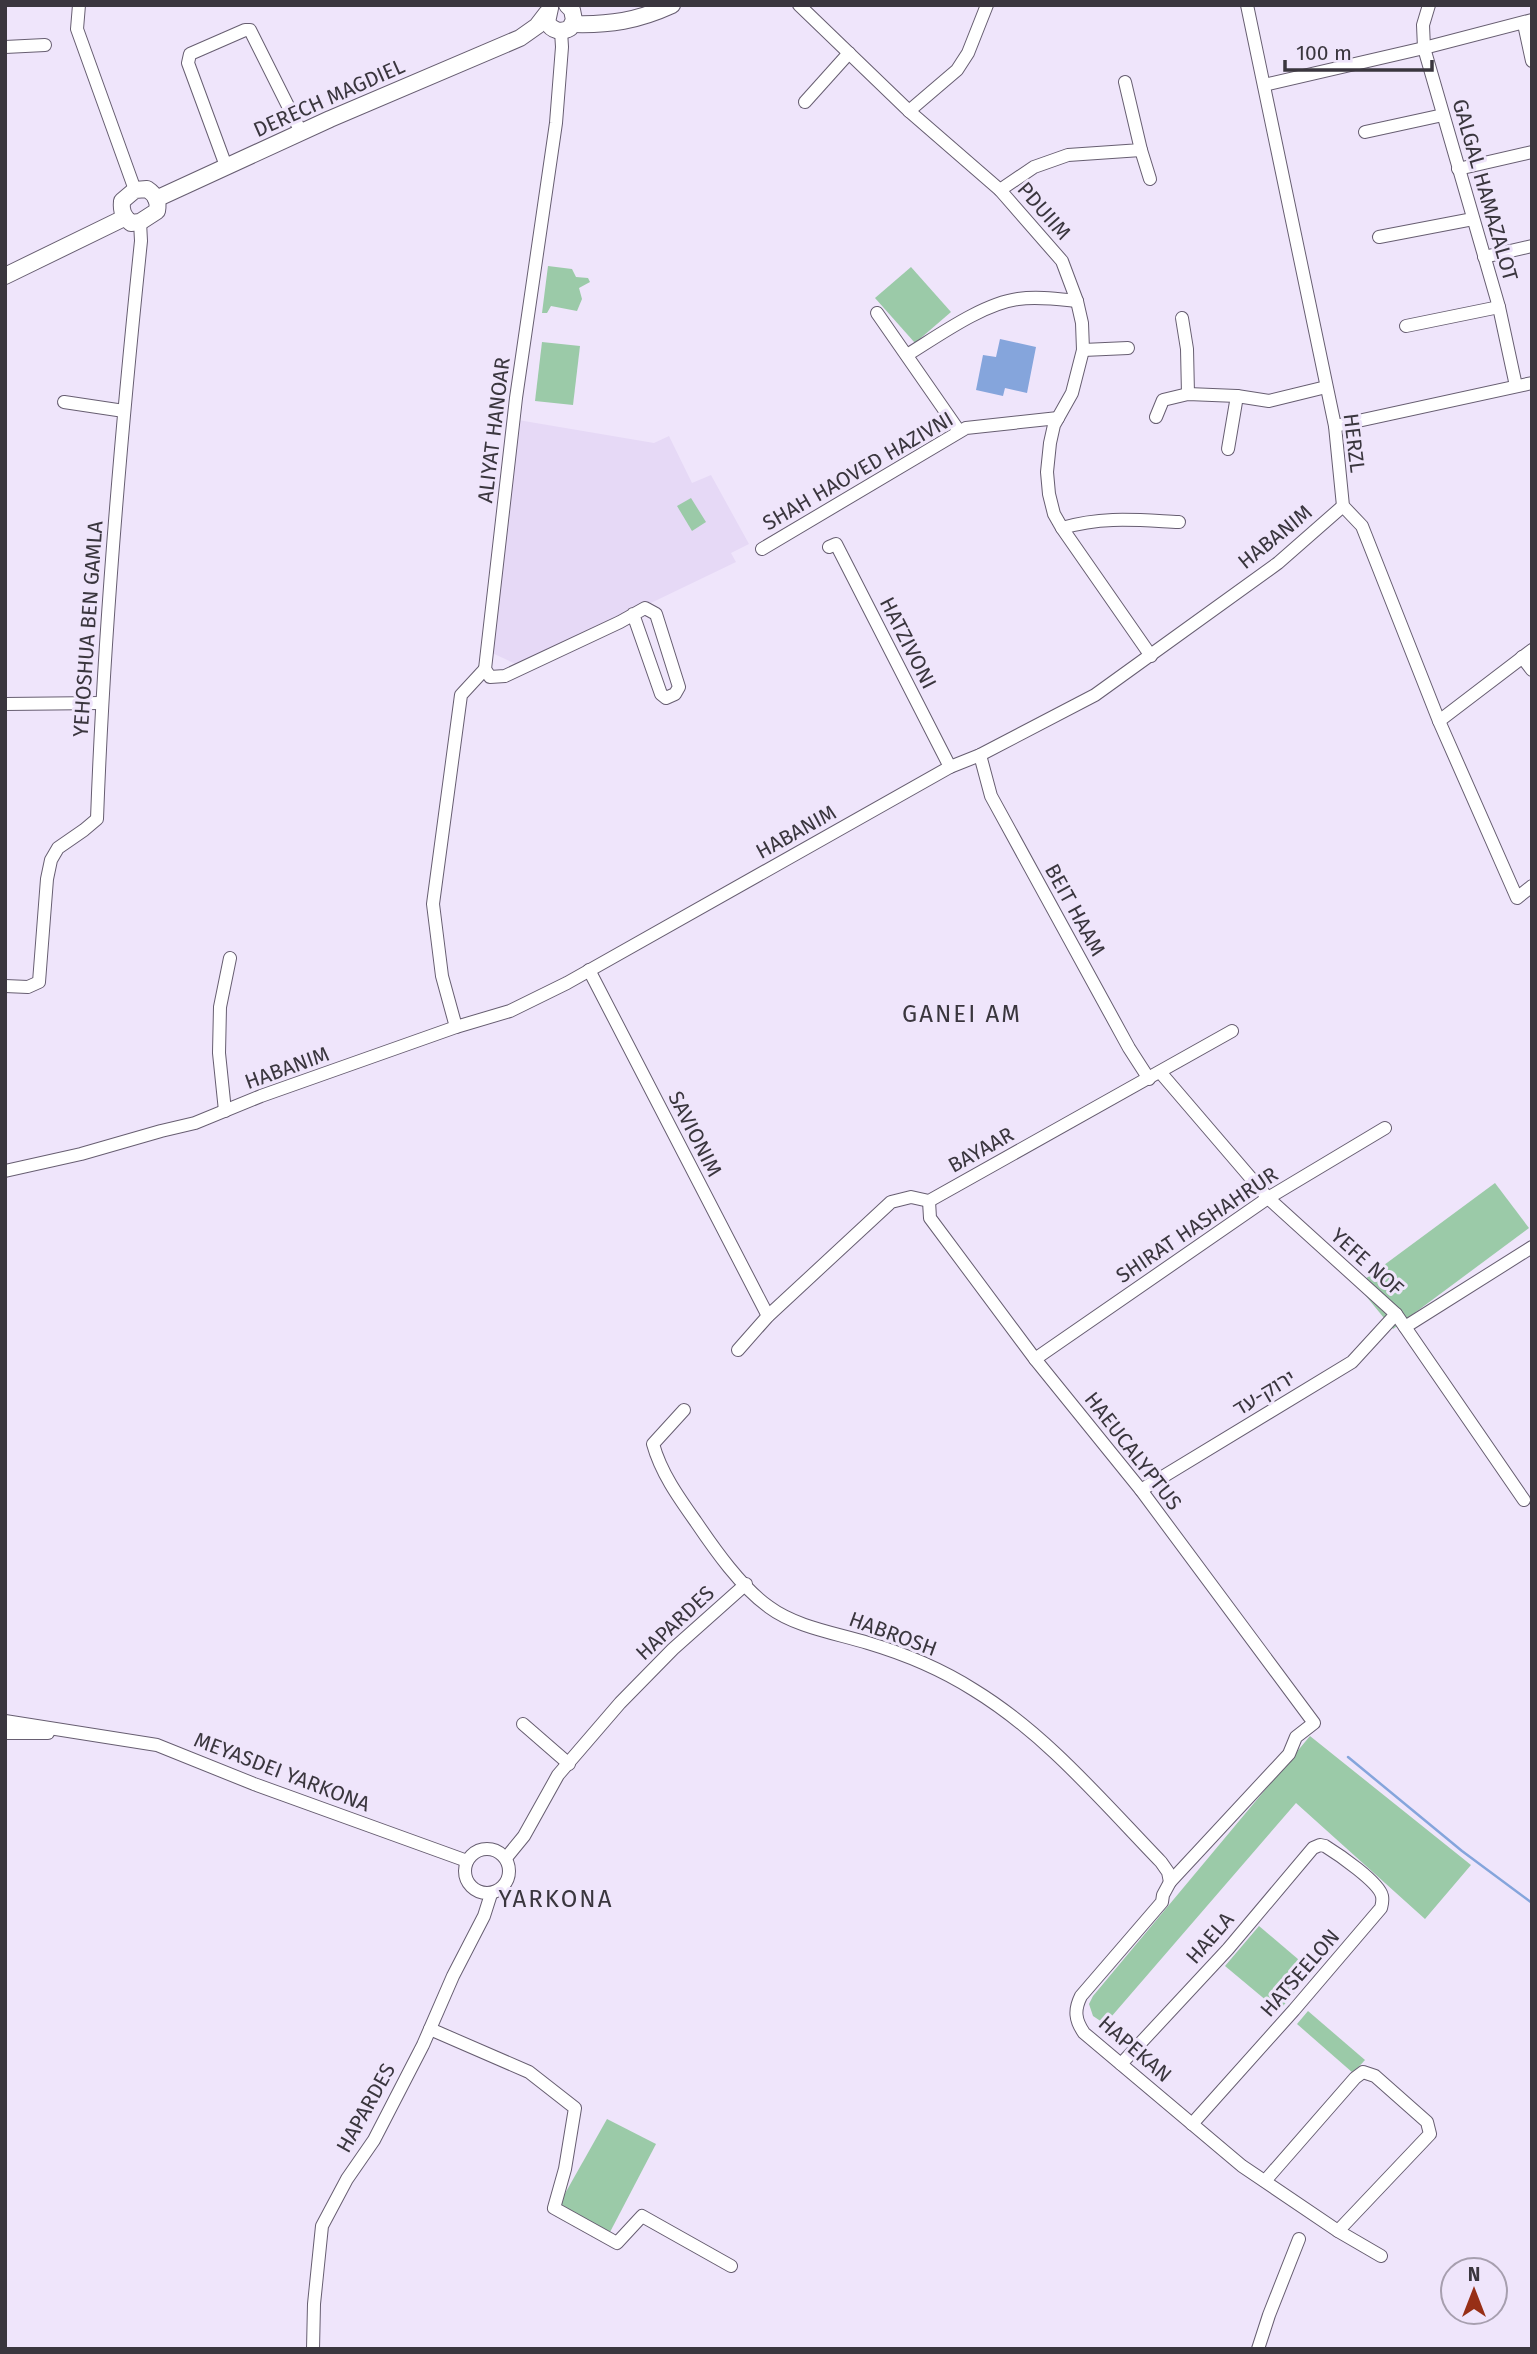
<svg xmlns="http://www.w3.org/2000/svg" width="1537" height="2354" font-family="'Fira Sans','Noto Sans Hebrew',sans-serif">
  <style>
    .built { fill: #e6d9f6 }
    .green { fill: #9bcaa8 }
    .water { fill: #85a5dc }
    .lines { fill: none; stroke-linecap: round; stroke-linejoin: round }
    .stream { stroke: #85a5dc; stroke-width: 2.5 }
    .minor-casing { stroke: #675e71; stroke-width: 14 }
    .major-casing { stroke: #675e71; stroke-width: 18 }
    .minor { stroke: #fff; stroke-width: 12 }
    .major { stroke: #fff; stroke-width: 16 }
    .labels { text-anchor: middle; dominant-baseline: central; stroke-width: 6; stroke-linejoin: round; paint-order: stroke }
    .street-label { font-size: 21px; fill: #3a363e; stroke: #efe5fb }
    .quarter-label { font-size: 24px; letter-spacing: 2px; fill: #3a363e; stroke: #efe5fb }
  </style>
  <rect width="100%" height="100%" fill="#efe5fb"/>
  <polygon class="built" points="518,420 654,443 669,436 692,483 711,475 749,544 731,553 736,562 520,666 490,652"/>
  <g class="green">
    <polygon points="548,266 572,269 576,277 588,278 590,282 579,288 582,299 577,311 551,306 547,313 542,313"/>
    <polygon points="911,267 951,312 915,343 875,298"/>
    <polygon points="542,342 580,346 573,405 535,401"/>
    <polygon points="691,498 706,522 692,531 677,506"/>
    <polygon points="1495,1183 1529,1228 1393,1329 1357,1285"/>
    <polygon points="1310,1736 1471,1865 1425,1919 1296,1803 1105,2024 1093,2016 1089,2004 1093,1996"/>
    <polygon points="1259,1926 1312,1971 1279,2011 1225,1966"/>
    <polygon points="1308,2011 1365,2060 1353,2073 1297,2024"/>
    <polygon points="607,2119 656,2144 609,2234 558,2206"/>
  </g>
  <polygon class="water" points="1000,339 1036,347 1027,393 1005,388 1003,396 976,390 983,355 996,357"/>
  <g class="lines">
    <polyline class="stream" points="1348,1757 1462,1851 1532,1903"/>
    <defs>
      <g id="minor">
        <polyline points="79,5 77,29 135,190"/>
        <polyline points="799,5 909,111 1000,190 1062,261 1077,301 1082,323 1083,350 1072,393 1054,425 1050,443 1047,472 1049,494 1054,514 1062,528 1151,656"/>
        <polyline points="1247,5 1335,426 1343,506 1362,526 1439,721 1517,898 1532,886"/>
        <polyline points="1429,5 1423,25 1424,48 1499,307 1516,386"/>
        <polyline points="1524,24 1532,61"/>
        <polyline points="561,31 562,47 556,123 516,398 485,669 490,677 505,676 620,622 645,608 656,614 679,687 675,694 666,698 661,694 633,614"/>
        <polyline points="5,47 45,45"/>
        <polyline points="1264,85 1424,48 1532,20"/>
        <polyline points="805,102 849,53"/>
        <polyline points="909,111 957,70 968,53 987,5"/>
        <polyline points="1365,132 1443,115"/>
        <polyline points="1141,150 1150,179"/>
        <polyline points="226,166 188,63 190,54 245,30 250,30 301,132"/>
        <polyline points="1458,169 1532,152"/>
        <polyline points="1000,190 1034,167 1068,155 1141,150 1125,82"/>
        <polyline points="1379,237 1473,219"/>
        <polyline points="1484,257 1532,246"/>
        <polyline points="877,313 959,431"/>
        <polyline points="1182,318 1187,349 1188,394"/>
        <polyline points="1406,326 1499,307"/>
        <polyline points="1083,350 1128,348"/>
        <path d="M907,355C938,336 982,304 1018,299C1037,296 1058,299 1077,301"/>
        <polyline points="64,402 124,411"/>
        <polyline points="1156,417 1163,400 1188,394 1237,396 1269,401 1326,387"/>
        <polyline points="1335,426 1532,383"/>
        <polyline points="1228,449 1237,396"/>
        <path d="M1062,528C1103,516 1137,520 1179,522"/>
        <polyline points="829,547 836,544 950,767"/>
        <polyline points="762,549 966,428 1058,418"/>
        <polyline points="1522,657 1532,670"/>
        <polyline points="5,704 101,703"/>
        <polyline points="1439,721 1532,650"/>
        <polyline points="980,755 991,796 1129,1048 1149,1079"/>
        <polyline points="589,970 768,1316"/>
        <path d="M5,986L28,987L39,982L47,879L51,860L58,848L84,830L97,819C104,626 121,433 141,241L140,222"/>
        <polyline points="456,1027 442,976 433,904 461,695 485,669"/>
        <polyline points="1160,1072 1268,1198 1396,1314 1524,1500"/>
        <polyline points="225,1111 219,1053 220,1007 230,958"/>
        <polyline points="5,1171 81,1154 161,1131 195,1123 261,1096 456,1027 510,1011 567,983 950,767 980,755 1095,695 1278,563 1343,506"/>
        <path d="M929,1201L930,1218L1035,1359L1141,1490L1314,1723L1296,1737L1289,1754L1170,1882L1163,1895L1162,1902L1081,1996C1074,2010 1075,2020 1084,2033L1242,2166L1338,2231L1381,2256"/>
        <polyline points="1405,1327 1532,1247"/>
        <polyline points="738,1350 768,1316 891,1202 911,1197 929,1201 1232,1031"/>
        <polyline points="1035,1359 1268,1198 1385,1128"/>
        <path d="M684,1410L653,1444C661,1473 679,1498 696,1522C715,1550 741,1587 769,1607C796,1627 835,1633 868,1643C905,1654 941,1669 974,1690C1046,1734 1102,1801 1161,1862L1168,1872L1170,1882"/>
        <polyline points="1141,1490 1352,1362 1396,1314"/>
        <polyline points="5,1721 157,1745 254,1784 467,1861"/>
        <polyline points="523,1724 569,1764"/>
        <polyline points="5,1733 48,1733"/>
        <circle cx="487" cy="1871" r="22"/>
        <polyline points="506,1858 524,1836 558,1775 620,1703 673,1649 746,1584"/>
        <polyline points="430,2029 529,2072 575,2108 565,2169 554,2208 617,2243 642,2216 731,2266"/>
        <path d="M1121,2064L1228,1949L1313,1848L1320,1845L1325,1846C1338,1854 1379,1882 1382,1896C1383,1901 1382,1904 1381,1908L1294,2010L1192,2124"/>
        <polyline points="1265,2181 1355,2078 1363,2072 1375,2076 1427,2122 1430,2134 1338,2231"/>
        <polyline points="313,2349 314,2304 322,2226 347,2179 374,2140 423,2045 453,1976 484,1916 491,1894"/>
        <polyline points="1258,2349 1269,2315 1299,2239"/>
      </g>
      <g id="major">
        <path d="M550,8L547,22C552,31 561,33 570,28L574,20L572,10L567,5"/>
        <path d="M573,24C610,25 637,21 672,5"/>
        <path d="M147,189C156,195 159,201 157,211L140,222L131,223C123,216 121,211 122,201L135,190Z"/>
        <polyline points="156,199 330,119 520,38 537,26 547,13"/>
        <polyline points="5,276 124,218"/>
      </g>
    </defs>
    <use href="#minor" class="minor-casing"/>
    <use href="#major" class="major-casing"/>
    <use href="#minor" class="minor"/>
    <use href="#major" class="major"/>
  </g>
  <g class="labels">
    <g class="street-label">
      <text transform="translate(329 98) rotate(-24)">DERECH MAGDIEL</text>
      <text transform="translate(1485 190) rotate(74)">GALGAL HAMAZALOT</text>
      <text transform="translate(1044 211) rotate(49)">PDUIIM</text>
      <text transform="translate(494 430) rotate(-83)">ALIYAT HANOAR</text>
      <text transform="translate(1354 443) rotate(83)">HERZL</text>
      <text transform="translate(858 471) rotate(-30)">SHAH HAOVED HAZIVNI</text>
      <text transform="translate(1275 537) rotate(-39)">HABANIM</text>
      <text transform="translate(88 629) rotate(-86)">YEHOSHUA BEN GAMLA</text>
      <text transform="translate(908 643) rotate(63)">HATZIVONI</text>
      <text transform="translate(796 832) rotate(-29)">HABANIM</text>
      <text transform="translate(1075 910) rotate(61)">BEIT HAAM</text>
      <text transform="translate(287 1068) rotate(-20)">HABANIM</text>
      <text transform="translate(695 1134) rotate(63)">SAVIONIM</text>
      <text transform="translate(981 1150) rotate(-29)">BAYAAR</text>
      <text transform="translate(1197 1225) rotate(-34)">SHIRAT HASHAHRUR</text>
      <text transform="translate(1367 1262) rotate(42)">YEFE NOF</text>
      <text transform="translate(1264 1393) rotate(-31)">ירוק-עד</text>
      <text transform="translate(1133 1451) rotate(52)">HAEUCALYPTUS</text>
      <text transform="translate(675 1623) rotate(-43)">HAPARDES</text>
      <text transform="translate(893 1634) rotate(20)">HABROSH</text>
      <text transform="translate(282 1772) rotate(21)">MEYASDEI YARKONA</text>
      <text transform="translate(1210 1938) rotate(-49)">HAELA</text>
      <text transform="translate(1300 1973) rotate(-49)">HATSEELON</text>
      <text transform="translate(1135 2049) rotate(41)">HAPEKAN</text>
      <text transform="translate(366 2108) rotate(-61)">HAPARDES</text>
    </g>
    <g class="quarter-label">
      <text x="962" y="1014">GANEI AM</text>
      <text x="556" y="1899">YARKONA</text>
    </g>
  </g>
  <rect width="1537" height="2354" fill="none" stroke="#3a363e" stroke-width="14"/>
  <g transform="translate(1474 2291)"><circle r="33" fill="#efe5fb" stroke="#a79faf" stroke-width="2"/>
  <path d="M0-5L12 26L0 18L-12 26Z" fill="#972f16"/>
  <text y="-10" font-size="19" font-weight="bold" text-anchor="middle" fill="#3a363e">N</text>
  </g>
  <path d="M1285 60v10h147v-10" fill="none" stroke="#3a363e" stroke-width="3.5"/>
  <text x="1296" y="60" font-size="21" fill="#3a363e" stroke="#efe5fb" stroke-width="5" paint-order="stroke">100 m</text>
</svg>
